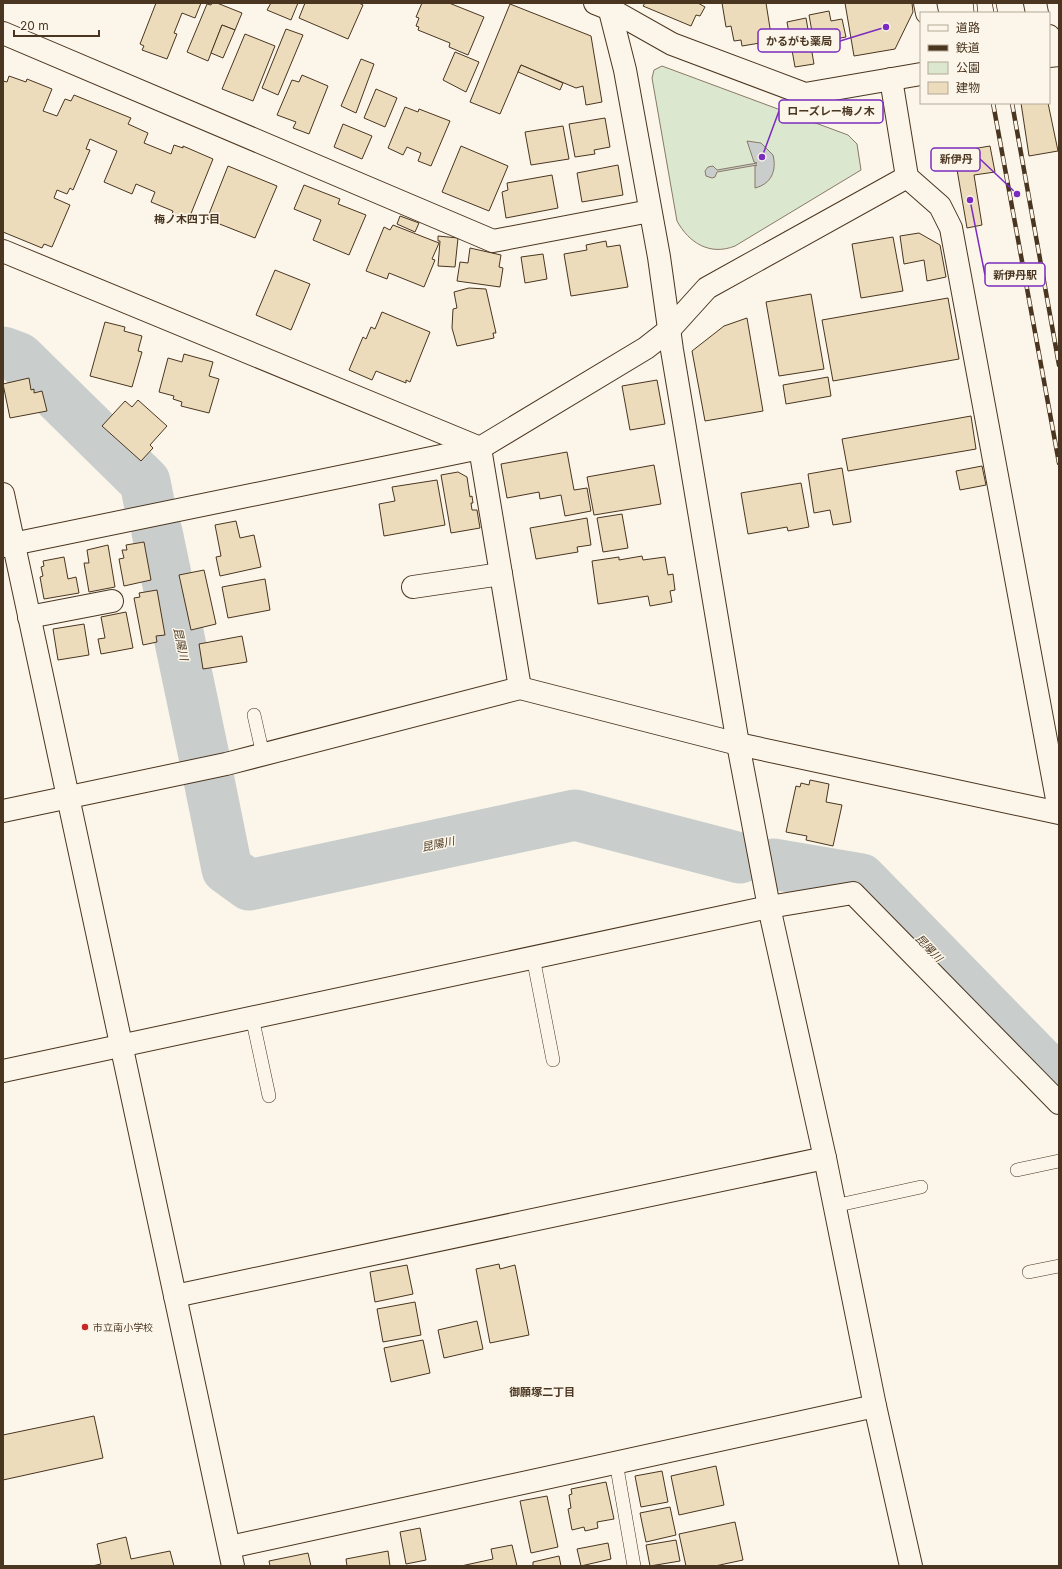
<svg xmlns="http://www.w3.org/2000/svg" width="1062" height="1569" font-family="Inter,'Noto Sans JP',sans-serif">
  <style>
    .green { fill: #dce7d0; stroke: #887966 }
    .water { fill: #c9cecd; stroke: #887966 }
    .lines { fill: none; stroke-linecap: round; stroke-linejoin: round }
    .river { stroke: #c9cecd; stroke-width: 51 }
    .building { fill: #ecdcbc; stroke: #4a3520 }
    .service-casing { stroke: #4a3520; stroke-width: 14 }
    .minor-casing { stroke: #4a3520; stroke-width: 24 }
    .tertiary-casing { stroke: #4a3520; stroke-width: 24 }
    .service { stroke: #fbf6e9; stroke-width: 13 }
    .minor { stroke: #fbf6e9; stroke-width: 22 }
    .tertiary { stroke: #fbf6e9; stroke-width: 22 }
    .rail-casing { stroke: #4a3520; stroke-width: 4.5 }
    .rail { stroke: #fbf6e9; stroke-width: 3; stroke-dasharray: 9; stroke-linecap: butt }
    .poi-dot { fill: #c62828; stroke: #fbf6e9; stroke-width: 1.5 }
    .labels { text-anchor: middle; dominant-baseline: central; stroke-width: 3; stroke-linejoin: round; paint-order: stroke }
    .poi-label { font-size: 10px; fill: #4a3520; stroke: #fbf6e9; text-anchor: start }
    .neighbourhood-label { font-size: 11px; font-weight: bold; fill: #4a3520; stroke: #fbf6e9 }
    .water-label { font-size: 11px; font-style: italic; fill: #4a3520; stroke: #fbf6e9 }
    .leader { fill: none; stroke: #7b2cbf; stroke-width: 1.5 }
    .callout-dot { fill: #7b2cbf; stroke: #fbf6e9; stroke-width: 1.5 }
    .callout { fill: #fbf6e9; stroke: #7b2cbf; stroke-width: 1.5 }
    .callout-label { font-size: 11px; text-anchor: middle; font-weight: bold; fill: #4a3520 }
  </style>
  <rect width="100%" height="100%" fill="#fbf6e9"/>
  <path class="green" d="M662,66L848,135L857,144L861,170L735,246C710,256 689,243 677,221L652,78L654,70Z"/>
  <path class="water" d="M747,141L761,143L773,155C777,171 771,184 755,188V166L757,165L717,172L715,177L712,178L706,176L705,171L708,167L713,166L717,170L757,163L754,162Z"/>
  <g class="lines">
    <g class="river">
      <polyline points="3,352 19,358 145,482 150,507"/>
      <polyline points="157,532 204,756"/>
      <polyline points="209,780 227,869 249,885 575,815 740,858"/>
      <polyline points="773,864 861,879 1059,1082"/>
    </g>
  </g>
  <g class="building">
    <polygon points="156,3 201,3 195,18 182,13 174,33 177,34 167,59 142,50 144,46 140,44"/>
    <polygon points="212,3 217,3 242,13 235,30 222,25 208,61 187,52 207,4 211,5"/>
    <polygon points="271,3 298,3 291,20 267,10"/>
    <polygon points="305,3 359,3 363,5 348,39 299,18"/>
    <polygon points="422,3 449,3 484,17 468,55 449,47 450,43 418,30 419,27 416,26 419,18 416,17"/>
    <polygon points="645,3 698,3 705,7 700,16 696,15 691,26 643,6"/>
    <polygon points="722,3 766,3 772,41 742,46 741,40 734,41 731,26 726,27"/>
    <polygon points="845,3 912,3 913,12 895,49 854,56"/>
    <polygon points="510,4 591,36 602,102 586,105 583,86 576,88 521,65 500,114 470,102"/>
    <polygon points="829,11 831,21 842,19 846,37 814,43 809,15"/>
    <polygon points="806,18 814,64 795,67 787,22"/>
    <polygon points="222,25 235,30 223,58 211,53"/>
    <polygon points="286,29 303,35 278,95 262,88"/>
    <polygon points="245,34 275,46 253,101 222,89"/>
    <polygon points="455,52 479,62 466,92 443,80"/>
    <polygon points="361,59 374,64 356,113 341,106"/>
    <polygon points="521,65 563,83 560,90 518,72"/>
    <polygon points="302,75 328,86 309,134 293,128 296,122 277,115 292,80 299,82"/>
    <polygon points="9,76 26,82 27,79 52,89 43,111 57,116 65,99 71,101 74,95 131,118 128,124 148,133 144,143 171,154 174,145 183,148 183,146 213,159 188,221 172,214 173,211 151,202 155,192 136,184 132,194 104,182 117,151 90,139 86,149 90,150 73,190 70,188 67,194 57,190 54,198 70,205 52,247 44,244 42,248 3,232 3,81 7,82"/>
    <polygon points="376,89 397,98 385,127 364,118"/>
    <polygon points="1021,103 1048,103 1058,151 1029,156"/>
    <polygon points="405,107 418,112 419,109 450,121 431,166 418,161 421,153 407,147 403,155 388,148"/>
    <polygon points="605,118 610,147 594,150 595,154 575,157 569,124"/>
    <polygon points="343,124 372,136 362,159 334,147"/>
    <polygon points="563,126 569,159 531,165 525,132"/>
    <polygon points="461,146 508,166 489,211 442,192"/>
    <polygon points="990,146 995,172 974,175 982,225 967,228 954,152"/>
    <polygon points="618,165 623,195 582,202 577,173"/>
    <polygon points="228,166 277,186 255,238 207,219"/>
    <polygon points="552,175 558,208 506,218 502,192 508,190 507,183"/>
    <polygon points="304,185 340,199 338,204 366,215 349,255 313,240 321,220 294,209"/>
    <polygon points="400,216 419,223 415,232 397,224"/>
    <polygon points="393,225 439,243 432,259 435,260 424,287 389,273 387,279 366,271 384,227 390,230"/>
    <polygon points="919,233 940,245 946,277 927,281 924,260 904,264 900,236"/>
    <polygon points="438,236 458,238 455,267 438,266 440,241 438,241"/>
    <polygon points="893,237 903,291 861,298 852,244"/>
    <polygon points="606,241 607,247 620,245 628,287 571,296 564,254 587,250 586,245"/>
    <polygon points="470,248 501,255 499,267 503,268 500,287 457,281 460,262 468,263"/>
    <polygon points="543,254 547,279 525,283 521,257"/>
    <polygon points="275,270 310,284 291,330 256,315"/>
    <polygon points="469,288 486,289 496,333 493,333 494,338 457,346 452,328 453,309 457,308 454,292"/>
    <polygon points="811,294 824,369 779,376 766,302"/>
    <polygon points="948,298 959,359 833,381 822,320"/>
    <polygon points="382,312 430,332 410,382 406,380 406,383 376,371 372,380 349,370 363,337 366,339 371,327 375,329"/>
    <polygon points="747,318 763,411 705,421 692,351 724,326"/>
    <polygon points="105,322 125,327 124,331 142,336 138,351 142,352 132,387 90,376"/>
    <polygon points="184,354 213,362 209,376 219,379 209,413 181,406 182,402 173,399 174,396 159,392 168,358 182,362"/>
    <polygon points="828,377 831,396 786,404 783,385"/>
    <polygon points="29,378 31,390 34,389 34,393 42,391 47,411 10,418 3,384"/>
    <polygon points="657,380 665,424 630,430 622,386"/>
    <polygon points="138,400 167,426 150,445 153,448 141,461 102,426 125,401 132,407"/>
    <polygon points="971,416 976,449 848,471 842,439"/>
    <polygon points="567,452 574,490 587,488 591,511 565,516 561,495 540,499 539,492 507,498 501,464"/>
    <polygon points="654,465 661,504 594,515 587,477"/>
    <polygon points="982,466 986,485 960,490 956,471"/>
    <polygon points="842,468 851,522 833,525 830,510 814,513 808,474"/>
    <polygon points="458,472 467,477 470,497 472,496 473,503 471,503 472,510 477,510 480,528 451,533 441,475"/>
    <polygon points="437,480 445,525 384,536 379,504 395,501 392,487"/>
    <polygon points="801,483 809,527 788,531 787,527 748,534 741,493"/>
    <polygon points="622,514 628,548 603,552 597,518"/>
    <polygon points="587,518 591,545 577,547 578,552 536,559 530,528"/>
    <polygon points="236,521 240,538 254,535 261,567 220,576 216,557 221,556 215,525"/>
    <polygon points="144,542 151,580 124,586 119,559 124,558 122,550 127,550 126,545"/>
    <polygon points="108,545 115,587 89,592 84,563 89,563 87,550"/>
    <polygon points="642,556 643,560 665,557 668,575 673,574 675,590 670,591 672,602 650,606 648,596 598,604 592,561 619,557 619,560"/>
    <polygon points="64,557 68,579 76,577 79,593 44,599 40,577 43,576 41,567 44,566 43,561"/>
    <polygon points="204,570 216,624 191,630 179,575"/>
    <polygon points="265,579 270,610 228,618 222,587"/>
    <polygon points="157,590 165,635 156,636 157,642 143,645 134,598 140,597 139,593"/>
    <polygon points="126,612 133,648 101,654 98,639 105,638 101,617"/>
    <polygon points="84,624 89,655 58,660 53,629"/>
    <polygon points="242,636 247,662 203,669 199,644"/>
    <polygon points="810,780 829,784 826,802 842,805 833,846 806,840 807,836 786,832 796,786 800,787 801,783 809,785"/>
    <polygon points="499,1264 500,1269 515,1265 529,1335 490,1343 476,1269"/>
    <polygon points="407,1265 413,1294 375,1302 370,1272"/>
    <polygon points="415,1302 421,1335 383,1342 377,1309"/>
    <polygon points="477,1321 483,1349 444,1358 438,1330"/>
    <polygon points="423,1340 430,1373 391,1382 384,1348"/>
    <polygon points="94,1416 103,1458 3,1480 3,1435"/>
    <polygon points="716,1466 724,1505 679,1515 671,1476"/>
    <polygon points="662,1471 668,1502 641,1507 635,1476"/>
    <polygon points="606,1482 614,1519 597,1522 598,1528 585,1531 584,1527 572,1530 568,1509 571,1508 569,1495 572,1494 571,1489"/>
    <polygon points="547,1496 558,1547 531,1553 520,1501"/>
    <polygon points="670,1507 676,1535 646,1542 640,1513"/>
    <polygon points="735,1522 743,1560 715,1566 686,1566 679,1534"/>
    <polygon points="420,1528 426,1560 406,1564 400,1532"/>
    <polygon points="126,1537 131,1559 170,1551 174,1566 92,1566 101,1564 97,1544"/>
    <polygon points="676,1540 680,1561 650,1566 646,1545"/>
    <polygon points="608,1543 611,1559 581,1566 577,1549"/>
    <polygon points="512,1545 517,1566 461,1566 493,1559 491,1549"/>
    <polygon points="388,1551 390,1566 347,1566 346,1559"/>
    <polygon points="308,1553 311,1566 270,1566 269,1561"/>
    <polygon points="559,1556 561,1566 533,1566 533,1562"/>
  </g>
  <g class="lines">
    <defs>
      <g id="service">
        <polyline points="254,715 263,755"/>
        <polyline points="533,957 553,1060"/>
        <polyline points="252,1017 269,1096"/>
        <polyline points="1017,1170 1059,1161"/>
        <polyline points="834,1206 921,1187"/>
        <polyline points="1029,1272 1059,1266"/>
        <polyline points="616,1462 634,1566"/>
      </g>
      <g id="minor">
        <polyline points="608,3 625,70 659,257 672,350 738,744 769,907 825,1158 875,1406 911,1566"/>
        <polyline points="925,3 927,13"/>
        <polyline points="1035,3 1037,13"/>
        <polyline points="3,33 493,241 650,211"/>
        <polyline points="1049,36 1059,52"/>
        <polyline points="907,177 940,206 951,228 1059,810"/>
        <polyline points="3,251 480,448"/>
        <polyline points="480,448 520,688"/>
        <polyline points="3,494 233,1566"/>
        <polyline points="3,546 480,448 646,348 669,330 707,288 907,177 891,79"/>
        <polyline points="413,587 501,574"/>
        <polyline points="29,617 112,601"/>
        <polyline points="3,811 226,764 520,688 738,744 1059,813"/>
        <polyline points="3,1071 769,907 853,893 1059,1103"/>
        <polyline points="175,1296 825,1158"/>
        <polyline points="230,1547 875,1406"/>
      </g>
      <g id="tertiary">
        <polyline points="595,3 610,9 672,44 805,94 921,74"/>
        <polyline points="1049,56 1059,55"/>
      </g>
    </defs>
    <use href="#service" class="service-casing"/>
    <use href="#minor" class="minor-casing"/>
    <use href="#tertiary" class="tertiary-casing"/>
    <use href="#service" class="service"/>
    <use href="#minor" class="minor"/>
    <use href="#tertiary" class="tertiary"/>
    <defs>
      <g id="rail">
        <polyline points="975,3 976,13"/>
        <polyline points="994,3 996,13"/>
        <polyline points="993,103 1059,463"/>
        <polyline points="1012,103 1059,365"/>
      </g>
    </defs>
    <use href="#rail" class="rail-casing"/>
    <use href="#rail" class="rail"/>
  </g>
  <circle class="poi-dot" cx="85" cy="1327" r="4"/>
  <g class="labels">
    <g class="poi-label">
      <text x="93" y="1327">市立南小学校</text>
    </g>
    <g class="neighbourhood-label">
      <text x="187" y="219">梅ノ木四丁目</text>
      <text x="542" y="1392">御願塚二丁目</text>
    </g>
    <g class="water-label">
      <text transform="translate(181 644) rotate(78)">昆陽川</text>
      <text transform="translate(438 844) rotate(-12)">昆陽川</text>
      <text transform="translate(929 948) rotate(46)">昆陽川</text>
    </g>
  </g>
  <path class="leader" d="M886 27L840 41M762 157L779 111M1017 194L980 159M970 200L985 275"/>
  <g class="callout-dot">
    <circle cx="886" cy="27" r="4"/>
    <circle cx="762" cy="157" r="4"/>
    <circle cx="1017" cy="194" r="4"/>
    <circle cx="970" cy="200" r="4"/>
  </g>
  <g class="callout">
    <rect x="758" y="29" width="82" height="23" rx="4"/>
    <rect x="779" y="100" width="104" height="23" rx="4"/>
    <rect x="931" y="148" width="49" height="23" rx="4"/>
    <rect x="985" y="263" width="60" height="23" rx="4"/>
  </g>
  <g class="callout-label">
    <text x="799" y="45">かるがも薬局</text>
    <text x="831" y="115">ローズレー梅ノ木</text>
    <text x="956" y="163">新伊丹</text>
    <text x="1015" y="279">新伊丹駅</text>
  </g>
  <rect width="1062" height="1569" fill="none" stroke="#4a3520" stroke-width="8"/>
  <rect x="920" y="12" width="130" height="92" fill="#fbf6e9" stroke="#b4a999"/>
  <rect x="928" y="25" width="20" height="6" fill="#fbf6e9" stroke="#b4a999"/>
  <text x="956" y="32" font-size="12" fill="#4a3520">道路</text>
  <rect x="928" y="45" width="20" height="6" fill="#4a3520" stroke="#b4a999"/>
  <text x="956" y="52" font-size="12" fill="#4a3520">鉄道</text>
  <rect x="928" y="62" width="20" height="12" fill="#dce7d0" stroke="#b4a999"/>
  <text x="956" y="72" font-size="12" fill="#4a3520">公園</text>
  <rect x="928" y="82" width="20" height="12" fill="#ecdcbc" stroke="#b4a999"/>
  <text x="956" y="92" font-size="12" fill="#4a3520">建物</text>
  <path d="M14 30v6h85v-6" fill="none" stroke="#4a3520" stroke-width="2"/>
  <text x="20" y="30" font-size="12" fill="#4a3520" stroke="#fbf6e9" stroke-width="3" paint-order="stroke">20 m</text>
</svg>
